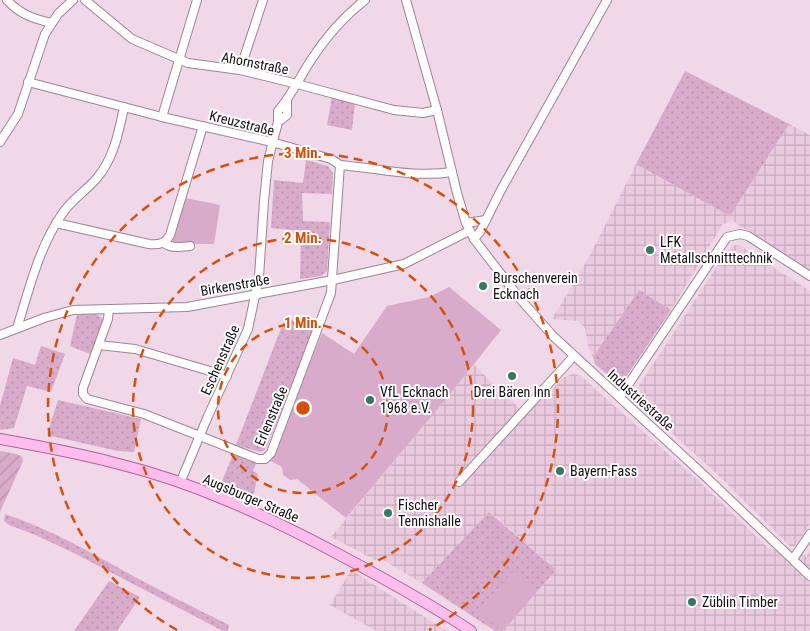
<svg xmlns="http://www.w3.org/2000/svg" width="810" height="631" font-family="'Roboto Condensed',sans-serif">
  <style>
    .industrial { fill: url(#industrial-grid) }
    .grass { fill: url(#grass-dots) }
    .park { fill: #d7abc9 }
    .garden { fill: url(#garden-furrows) }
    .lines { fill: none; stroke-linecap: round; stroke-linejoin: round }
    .minor-casing { stroke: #9b8594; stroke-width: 10 }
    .major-casing { stroke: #ad6398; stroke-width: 12 }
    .minor { stroke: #fff; stroke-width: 8 }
    .major { stroke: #ffbdec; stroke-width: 10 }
    .ring { fill: none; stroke: #d3510d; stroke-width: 2.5; stroke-dasharray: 9 6 }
    .poi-dot { fill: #387765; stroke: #fff; stroke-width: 2 }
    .labels { text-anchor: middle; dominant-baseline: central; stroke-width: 4; stroke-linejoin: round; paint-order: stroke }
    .street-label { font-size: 14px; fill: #150d13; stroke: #fff }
    .poi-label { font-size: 14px; fill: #150d13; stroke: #fff; text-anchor: start }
    .centre { fill: #d3510d; stroke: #fff; stroke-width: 2.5 }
    .ring-label { font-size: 15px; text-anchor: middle; font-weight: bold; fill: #d3510d; stroke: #fff; stroke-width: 4; stroke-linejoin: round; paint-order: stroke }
  </style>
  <defs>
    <pattern id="industrial-grid" width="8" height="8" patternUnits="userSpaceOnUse" patternTransform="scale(1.25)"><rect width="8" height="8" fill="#eacadf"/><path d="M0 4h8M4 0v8" fill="none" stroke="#c8acbe"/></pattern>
    <pattern id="grass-dots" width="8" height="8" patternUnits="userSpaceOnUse" patternTransform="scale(1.25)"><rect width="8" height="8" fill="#d7abc9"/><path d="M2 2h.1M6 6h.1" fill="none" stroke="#b892ac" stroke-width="1.8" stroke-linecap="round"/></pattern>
    <pattern id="garden-furrows" width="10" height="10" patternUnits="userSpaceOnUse" patternTransform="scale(1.25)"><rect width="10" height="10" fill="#d7abc9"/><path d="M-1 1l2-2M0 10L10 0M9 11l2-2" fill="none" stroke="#b892ac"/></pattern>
  </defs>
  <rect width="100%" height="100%" fill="#f0d8e8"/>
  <g class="industrial">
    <polygon points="789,124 810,135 810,272 733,221 723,224 671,310 639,290 593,357 588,347 585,328 578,321 552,319 589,257 636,164 730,216"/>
    <polygon points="735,245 741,246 810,291 810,524 795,546 790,546 717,474 636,401 635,392 727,251"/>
    <polygon points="474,365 520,409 544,382 553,389 562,378 573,374 581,376 703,485 768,548 807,556 810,551 810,631 503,631 556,570 490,512 422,583 380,558 377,561 331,537"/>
    <polygon points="351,570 439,626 447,631 376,631 330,605"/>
  </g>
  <g class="grass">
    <polygon points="685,71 789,124 730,216 636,164"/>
    <polygon points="332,97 355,103 352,130 327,125"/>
    <polygon points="306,160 328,166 333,173 332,194 302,193 303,221 330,222 327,271 321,276 300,279 301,231 271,228 274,180 303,183"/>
    <polygon points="639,290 671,310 626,377 622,380 616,382 595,364 593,357"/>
    <polygon points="96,314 102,318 103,322 90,354 70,346 77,315"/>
    <polygon points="285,318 315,328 267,446 264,451 260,452 236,445"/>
    <polygon points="41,346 65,354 51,392 27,386 14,428 0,430 0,406 13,358 35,365"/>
    <polygon points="58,400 141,419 134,452 118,451 47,435"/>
    <polygon points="234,452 257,461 253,471 258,474 253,498 220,486"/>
    <polygon points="489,512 556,570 503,631 495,631 422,583"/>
    <path d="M5,514C52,530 90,552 133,576C165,593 197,609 229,625L228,631H223L72,552L33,534L9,525L4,521Z"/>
    <polygon points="109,581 140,597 117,631 74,631"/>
  </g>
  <g class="park">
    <polygon points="185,198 220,205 214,244 173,244 173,236"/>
    <polygon points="449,287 501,330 451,393 346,518 297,479 290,480 283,475 282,467 271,461 322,333 354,354 387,306 429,297"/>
    <polygon points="513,571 537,591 502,631 479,611"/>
  </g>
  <polygon class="garden" points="0,451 17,454 22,457 23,461 0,512"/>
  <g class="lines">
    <defs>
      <g id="minor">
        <path d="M7,0C19,14 34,19 52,23"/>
        <polyline points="85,0 132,39 188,63 240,70 297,84 394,110 423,113 437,110"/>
        <polyline points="406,0 437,110 457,193 466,223 474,239 521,300 553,336 707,478 810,576"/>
        <polyline points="240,70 263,0"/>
        <path d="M28,82L162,117L272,142L331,159L340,165C376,168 416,178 452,172"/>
        <polyline points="162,117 197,0"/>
        <polyline points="278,122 287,115 287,101"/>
        <polyline points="0,142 18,114 45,34 58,14 73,0"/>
        <path d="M56,223L149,244C159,245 165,244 170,235L203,126"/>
        <polyline points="466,223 486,220"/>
        <polyline points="474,239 480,232 501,190 607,0"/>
        <path d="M164,243C172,249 181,247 190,246"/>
        <polyline points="109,309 108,319 83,388 83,394 87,399 144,414 258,459 265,459 271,453 331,293 340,165"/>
        <path d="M17,328C29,290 39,247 62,214C71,200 86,191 97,178C114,158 119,131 124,107"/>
        <polyline points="0,335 44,318 73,310 187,307 333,280 404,264 469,231"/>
        <polyline points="99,345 135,349 227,376"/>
        <polyline points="620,397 727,237 740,234 748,236 810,276"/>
        <polyline points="459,482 573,357"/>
        <path d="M180,483L208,416L248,329L259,277L264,201L268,161L278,122V111C291,96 300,77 311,60C326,37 343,17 365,0"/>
        <polyline points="793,559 810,534"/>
      </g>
      <path id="major" d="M0,439C39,446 77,453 115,463C194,482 269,517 340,555C385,579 429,603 471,631"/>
    </defs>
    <use href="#minor" class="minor-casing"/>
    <use href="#major" class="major-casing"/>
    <use href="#minor" class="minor"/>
    <use href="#major" class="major"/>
  </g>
  <g class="ring">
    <circle cx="303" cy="408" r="85"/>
    <circle cx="303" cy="408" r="170"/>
    <path d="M177 630A255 255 0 1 1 429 630"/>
  </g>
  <g class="poi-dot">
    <circle cx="650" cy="250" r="5"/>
    <circle cx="483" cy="286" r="5"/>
    <circle cx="512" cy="376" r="5"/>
    <circle cx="370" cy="400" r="5"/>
    <circle cx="560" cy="471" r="5"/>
    <circle cx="388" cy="513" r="5"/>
    <circle cx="692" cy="602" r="5"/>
  </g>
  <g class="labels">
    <g class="street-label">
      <text transform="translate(255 63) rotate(11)">Ahornstraße</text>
      <text transform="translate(242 123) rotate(14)">Kreuzstraße</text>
      <text transform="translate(235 285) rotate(-10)">Birkenstraße</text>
      <text transform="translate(220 360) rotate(-66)">Eschenstraße</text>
      <text transform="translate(641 400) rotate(42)">Industriestraße</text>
      <text transform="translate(271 416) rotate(-67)">Erlenstraße</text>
      <text transform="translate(251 498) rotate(23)">Augsburger Straße</text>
    </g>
    <g class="poi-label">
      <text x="660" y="242">LFK<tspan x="660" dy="16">Metallschnitttechnik</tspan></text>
      <text x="493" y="278">Burschenverein<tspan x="493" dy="16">Ecknach</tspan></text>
      <text x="380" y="392">VfL Ecknach<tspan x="380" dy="16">1968 e.V.</tspan></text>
      <text x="512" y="392" text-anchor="middle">Drei Bären Inn</text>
      <text x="570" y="471">Bayern-Fass</text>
      <text x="398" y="505">Fischer<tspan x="398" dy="16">Tennishalle</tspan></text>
      <text x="702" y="602">Züblin Timber</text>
    </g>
  </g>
  <circle cx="303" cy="408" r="8" class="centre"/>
  <g class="ring-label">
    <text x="303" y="158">3 Min.</text>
    <text x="303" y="243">2 Min.</text>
    <text x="303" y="328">1 Min.</text>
  </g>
</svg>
